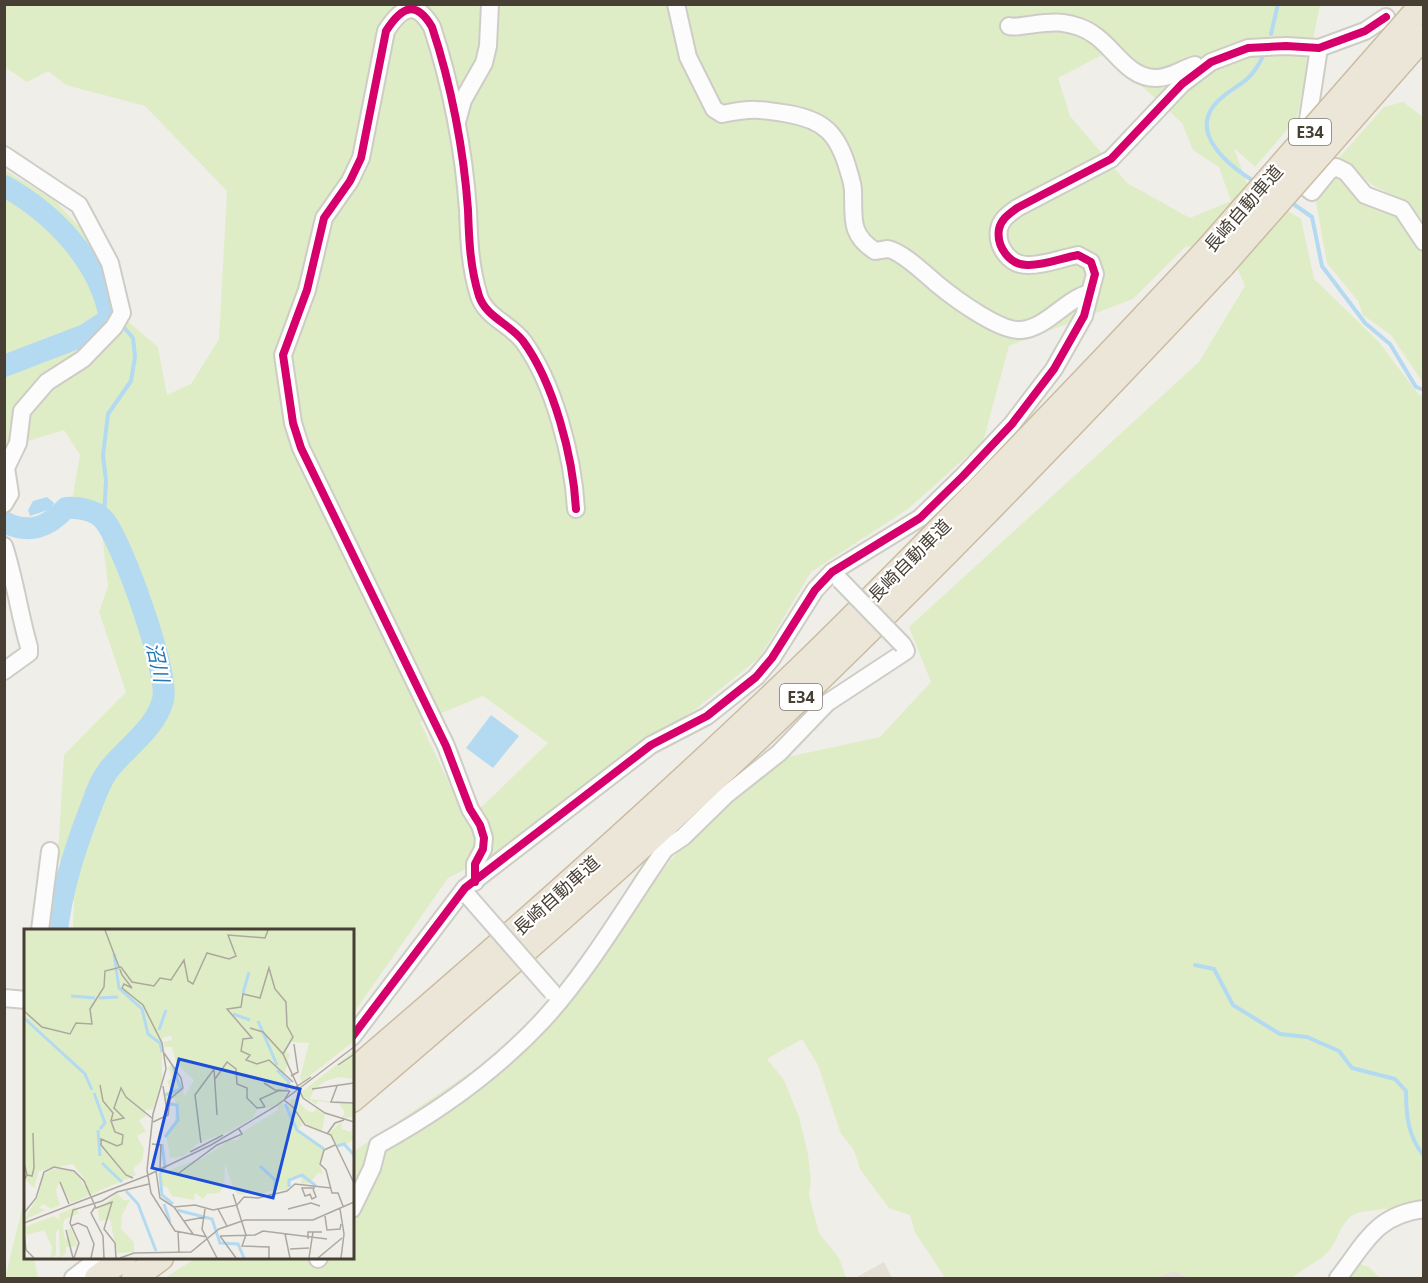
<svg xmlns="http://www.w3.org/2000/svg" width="1428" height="1283" font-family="'Open Sans','Noto Sans JP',sans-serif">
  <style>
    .residential { fill: #e5e0d5 }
    .green { fill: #deedc6; fill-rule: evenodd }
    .water { fill: #b4daf2 }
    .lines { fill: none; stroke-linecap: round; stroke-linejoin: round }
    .stream { stroke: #b4daf2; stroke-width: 4 }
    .river { stroke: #b4daf2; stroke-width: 22 }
    .minor-casing { stroke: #ceccc6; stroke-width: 20 }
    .highway-casing { stroke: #cbbba1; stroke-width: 27 }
    .minor { stroke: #fdfcfc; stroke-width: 16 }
    .highway { stroke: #ece6d8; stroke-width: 24 }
    .minor-bridge-casing { stroke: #ceccc6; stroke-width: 20; stroke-linecap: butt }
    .highway-bridge-casing { stroke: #cbbba1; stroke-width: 27; stroke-linecap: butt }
    .minor-bridge { stroke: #fdfcfc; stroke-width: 16 }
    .highway-bridge { stroke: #ece6d8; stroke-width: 24 }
    .cycleway-casing { stroke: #fff; stroke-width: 11 }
    .cycleway { stroke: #d6006c; stroke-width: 8 }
    .labels { text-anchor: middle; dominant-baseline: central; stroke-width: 4.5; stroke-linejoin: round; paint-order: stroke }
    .shield { fill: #fff; stroke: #7e7971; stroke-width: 1.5 }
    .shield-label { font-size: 16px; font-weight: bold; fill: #473f34 }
    .street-label { font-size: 18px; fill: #473f34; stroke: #fff }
    .water-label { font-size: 20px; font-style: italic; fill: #2378b3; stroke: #fff }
    .inset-river { fill: none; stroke: #b4daf2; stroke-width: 3 }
    .inset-road { fill: none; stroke: #aca8a0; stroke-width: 1.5 }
    .view { fill: #1d4ed8; fill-opacity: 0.15; stroke: #1d4ed8; stroke-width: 3 }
    .inset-edge { fill: none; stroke: #473f34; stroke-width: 3 }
  </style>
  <rect width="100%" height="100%" fill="#f0eee8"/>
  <g class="residential">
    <polygon points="884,1262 892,1278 855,1278"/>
    <polygon points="1173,1271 1192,1278 1154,1278"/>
  </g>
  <g class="green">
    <path d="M5,4L1320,5L1297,118L1255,167L1234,148L1248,187L1301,219L1314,279L1378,341L1419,395H1423V1205C1410,1207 1362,1210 1355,1214C1342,1220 1339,1237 1331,1248C1322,1261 1304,1267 1292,1278H1192L1173,1271L1154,1278H945L915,1232L910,1215L889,1208L860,1169L854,1150L841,1134L818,1065L802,1039L767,1059L784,1080L799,1117L808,1154L811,1180L809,1195L819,1233L839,1258L846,1278H165L196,1258H352L353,1152L552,1017L693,831L788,757L880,737L931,682L909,627L1199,362L1245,286L1227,245L1185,247L1133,299L1009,346L983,442L908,509L811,572L760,657L697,708L486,859L448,878L353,1014L352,930H73L74,902L58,855L64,755L126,692L99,612L108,586L102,532L72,501L80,455L64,430L5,448V170L54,200L85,233L119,314L158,347L167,395L191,384L219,339L227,191L145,106L66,85L48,71L27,82L5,67ZM1106,53L1182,123L1193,150L1219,167L1231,201L1190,218L1127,183L1070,116L1058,78ZM483,696L548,743L467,821L420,722Z"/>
    <polygon points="1403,102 1423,117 1423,222 1409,203 1374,186 1339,158 1384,107"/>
    <polygon points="1337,175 1359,200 1398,214 1423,250 1423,383 1391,335 1363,315 1358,301 1327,263 1316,202"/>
    <polygon points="24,1201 26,1258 34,1258 38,1278 5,1278"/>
    <polygon points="1354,1262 1369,1267 1380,1278 1344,1278"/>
  </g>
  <g class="water">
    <polygon points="47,497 54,503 51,509 30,516 28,510 33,501"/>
    <polygon points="491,715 519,736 493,768 466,748"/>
  </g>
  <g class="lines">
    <g class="stream">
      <polyline points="1271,34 1278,4"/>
      <path d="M1257,183C1230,167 1185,132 1219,100C1239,81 1247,87 1262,58"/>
      <polyline points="1289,201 1312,217 1322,266 1365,323 1390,344 1416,387 1424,390"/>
      <polyline points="104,518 106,480 103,456 108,414 131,381 135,357 133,338 122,325"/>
      <path d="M1195,965L1214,969L1233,1005L1280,1034L1307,1037L1339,1051L1352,1068L1395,1079L1406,1091C1406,1115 1408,1137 1424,1156"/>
    </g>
    <g class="river">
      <path d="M4,186C53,213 101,262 110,319L85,335L4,366"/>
      <path d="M4,522C30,535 48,527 66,508C78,507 96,510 104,520C122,541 170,675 163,700C155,729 129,745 111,767C100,779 95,797 89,812C74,851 62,889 57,930"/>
    </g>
    <defs>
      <g id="minor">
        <path d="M676,4L688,57L714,109L722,114C752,108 760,109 789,114C824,120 838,134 848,169C850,176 853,184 853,191C854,218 849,234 875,251C878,251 885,249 888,249C903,252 926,275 937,284C954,298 1000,332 1021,330C1047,328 1065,299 1090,293"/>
        <path d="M1009,26C1015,29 1047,20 1063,23C1072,24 1085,28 1093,34C1114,47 1127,78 1156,78C1171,78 1181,69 1195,65"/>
        <polyline points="457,122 463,100 484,63 488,46 490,4"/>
        <polyline points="1298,135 1307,126 1319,48"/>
        <polyline points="4,155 79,205 110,263 122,313 114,327 83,359 47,382 22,411 18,443 6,468 10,494 4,504"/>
        <polyline points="1289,174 1312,192 1329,171 1336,167 1346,172 1365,195 1402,209 1424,242"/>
        <path d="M4,546C15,579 19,613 29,647V653L4,671"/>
        <path d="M475,882V864L483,849L484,838L480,825L470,809L446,746L301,448L293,423L283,355L307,290L324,218L350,181L361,158L386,31C402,6 416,0 432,27C451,84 464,151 468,210C469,240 470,267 479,296C486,317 510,324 523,341C554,383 573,457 576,509"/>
        <polyline points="40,930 50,851"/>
        <polyline points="4,998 26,1000"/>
        <path d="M352,1037L465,888L651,745L707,716L756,677L772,658L815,590L832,572L920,518L963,476L1012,424L1054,369L1084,316L1095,274L1091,262L1078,255C1062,258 1043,266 1027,265C1010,265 996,247 999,229C1001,219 1009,214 1017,208L1111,159L1182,84L1211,62L1248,48L1286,46L1319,48L1365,31L1386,17"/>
        <path d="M352,1209L372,1168L378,1145C440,1111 496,1071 544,1019C589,970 627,904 665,849L683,837L726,795L779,753L827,703L906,651L903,645"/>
        <polyline points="318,1259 319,1258"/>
        <polyline points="73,1278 99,1258"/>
        <path d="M1338,1278C1365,1244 1375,1215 1424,1209"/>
      </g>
      <g id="highway">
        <path d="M352,1072C506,940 658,806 804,665C942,530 1075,391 1207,250"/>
        <path d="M352,1100C477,994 601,886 720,774C894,611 1060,439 1223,265"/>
        <polyline points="97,1278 124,1258"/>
        <polyline points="134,1278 161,1258"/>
      </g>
    </defs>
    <use href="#minor" class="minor-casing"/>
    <use href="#highway" class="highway-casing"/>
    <use href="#minor" class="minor"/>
    <use href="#highway" class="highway"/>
    <defs>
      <g id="minor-bridge">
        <polyline points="840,580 903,645"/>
        <polyline points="469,897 552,992"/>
      </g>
      <g id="highway-bridge">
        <polyline points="1207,250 1414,14"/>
        <polyline points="1223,265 1424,36"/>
      </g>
    </defs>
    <use href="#minor-bridge" class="minor-bridge-casing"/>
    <use href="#highway-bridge" class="highway-bridge-casing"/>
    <use href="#minor-bridge" class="minor-bridge"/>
    <use href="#highway-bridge" class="highway-bridge"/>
    <defs>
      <g id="cycleway">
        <path d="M475,882V864L483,849L484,838L480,825L470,809L446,746L301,448L293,423L283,355L307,290L324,218L350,181L361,158L386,31C402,6 416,0 432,27C451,84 464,151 468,210C469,240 470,267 479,296C486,317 510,324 523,341C554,383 573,457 576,509"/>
        <path d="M352,1037L465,888L651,745L707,716L756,677L772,658L815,590L832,572L920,518L963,476L1012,424L1054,369L1084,316L1095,274L1091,262L1078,255C1062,258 1043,266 1027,265C1010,265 996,247 999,229C1001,219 1009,214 1017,208L1111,159L1182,84L1211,62L1248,48L1286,46L1319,48L1365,31L1386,17"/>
      </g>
    </defs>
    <use href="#cycleway" class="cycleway-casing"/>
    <use href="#cycleway" class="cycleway"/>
  </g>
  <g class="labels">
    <g class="shield">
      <rect x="1289" y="119" width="42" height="26" rx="4.5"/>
      <rect x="780" y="684" width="42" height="26" rx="4.5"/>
    </g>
    <g class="shield-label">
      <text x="1310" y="132">E34</text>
      <text x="801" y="697">E34</text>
    </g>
    <g class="street-label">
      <text transform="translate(1243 208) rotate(-49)">長崎自動車道</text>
      <text transform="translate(909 560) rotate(-45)">長崎自動車道</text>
      <text transform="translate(556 895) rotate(-42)">長崎自動車道</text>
    </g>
    <g class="water-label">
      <text transform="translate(158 662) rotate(77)">沼川</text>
    </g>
  </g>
  <g transform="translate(24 929)">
    <rect width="330" height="330" fill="#f0eee8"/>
    <path d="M0,1H330V112L278,153L276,149L285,114L266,113L262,123L266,125L260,147L268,156L257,172L263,186L262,175L269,178L277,191L279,195L273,201L300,222L295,234L299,245L294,244L286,254L277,255V247L265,252L264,261L244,262L234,268L228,263L215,266L210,261L201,235L200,258L195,264L183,265L179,270L171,264L170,271L148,267L143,258L138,257V244L180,228L206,211H214L219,203L254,181V177L233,181L229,189L206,202L174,214L160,227L146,229L142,204L151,192L152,178L151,168L142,172L140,164L147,162L143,152L148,149L144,139L148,134L161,167L170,151L152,134L148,118H140L139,113L148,111L147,107L141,108L138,110V151L129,180L121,181L122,187L115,191L122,202L113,207L120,220L118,232L109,240L112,246L47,274L35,253L32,262L36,276L27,280L19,275L15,279L22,281L0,291L14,267L19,246L29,240H44L54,246L61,258L60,250L49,235L15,242L10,259L0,249ZM330,122L329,150L315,148L302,152L291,159L286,170L330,175V188L318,189L321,183L315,175L294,172L292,175L275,165ZM272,169L281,180L288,184L293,180L301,186L298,202L283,196L265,172ZM317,193L318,200L326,203L330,198V210L322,215H312L304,205ZM93,264L99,271H106L98,286L97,300L110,313V323L93,324L86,290L75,292L74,281ZM51,278L55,284L40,291L39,299L41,310L46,308L43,301L47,299L54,317L42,318V324L36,329L35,300L32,303V326L27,329L28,318L20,301L3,306L0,298L30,287L36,291L35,285Z" fill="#deedc6"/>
    <path class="inset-river" d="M90,25L95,59L118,80L124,105L136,114L138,123M219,64L225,43M47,67L71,69M75,69L94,68M209,85L226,91M0,89L61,145L68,161M234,92L253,136M135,101L142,81M253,141L265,153L262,160M70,164L81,194L76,200M141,166L157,160L149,138M261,175L273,201L300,220M74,201L76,227M141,208L154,191L153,176L145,175M138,215L141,238L136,245L138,266L149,275M313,217L320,215L330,226M78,234L98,253M236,237L251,251V259M265,258V251L278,246L292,257M102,262L114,275L132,322M140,275L146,293M153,281L188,290L196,314L214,315L220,329"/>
    <path class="inset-road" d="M81,1L98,46L108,59L100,55L98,59L119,76L138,114L142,140L129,185L123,241L127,264L151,302L183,308M0,82L18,98L46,105L52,94L68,95L66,80L80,58L81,42L97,38L108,53L130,57L136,49L147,51L160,31L164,52L169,55L183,24L205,30L212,27L204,6L241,9L244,1M226,99L239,103L259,125L279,169L301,184L330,193M259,125L269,108L263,97L262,73L251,60L245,39L236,69L219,65L217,78L203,80L228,109L219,110L217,122L226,126L222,131L233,135L245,131L269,153M314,136L329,126M267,147L274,143L270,115M191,150L203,133L212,140L213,155L223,159V169L233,179L241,178M240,154L251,161L266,162M76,156L79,172L89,184L87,192L100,189L90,179L97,159L102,168L128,189M139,157L143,182M313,157L307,173L330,174M272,158L287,148M288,160L330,154M266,162L260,171L269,178L281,196L307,206L330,254M241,178L236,170L256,161M87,192L91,203L99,206L98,215L93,217L77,210V216L102,246L109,249M129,193L144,186L146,170L159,159L157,149L140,124M303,205L311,194L320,191M177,214L171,166L190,140L193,186M128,215L137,216L136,239M311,216L300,221L296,235L302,241L308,264H314L319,277M166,223L199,206M0,234L3,246L0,251M132,242L136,269L150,278L169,305M155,244L193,216L218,205L215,200M3,246L8,247L10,239L9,204M36,253L45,275M209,265L222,306L218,317L245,318V329M286,265L288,270L292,268L289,260M287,265L281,267L278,259H291M213,276L220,268L234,269L263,262L271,255L307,259M71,278L67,284L79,307L80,329M150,278L171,276L189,281L213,276M181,280L178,300L193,329M194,280L203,297M264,280L287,274L296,277M316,280L320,305L317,329M0,284L12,269L20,243L30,238L50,242L60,252L72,279L88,273L80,300L91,314L92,329M301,287L303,301L316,300L317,295M160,292L181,288M0,294L122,247L187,216L252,177L330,118M47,297L54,294L63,298L70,315L67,329M42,301L49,329M0,303L2,321L10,329M154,303L155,323M261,305L266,329M196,307L231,306L239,302L303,310M196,307L212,329M284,310V303H298M266,320L285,319M50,329L55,314L46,294L49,281L78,272L93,263L125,255M96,329L110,324L167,323L195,300L221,291H289L330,273M285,329L289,303M294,329L318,309"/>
    <path class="view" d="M155,130L276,160L249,269L128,239Z"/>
    <rect width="330" height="330" class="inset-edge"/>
  </g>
  <rect width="1428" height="1283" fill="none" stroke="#473f34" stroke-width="12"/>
</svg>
